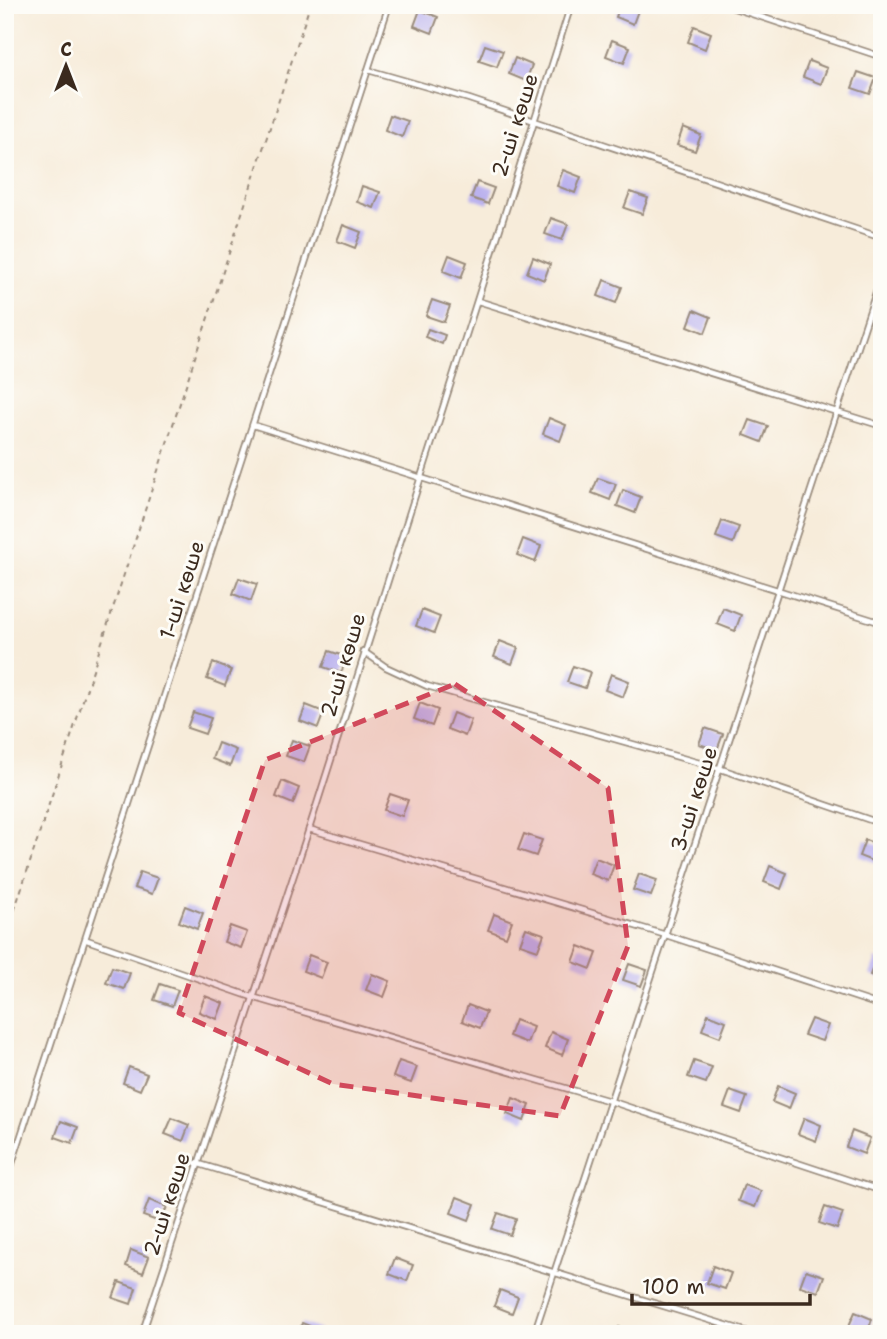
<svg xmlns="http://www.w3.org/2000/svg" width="887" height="1339" font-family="'Shantell Sans',sans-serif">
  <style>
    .building { fill: #bbb2ee }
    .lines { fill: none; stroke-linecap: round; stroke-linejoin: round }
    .service-casing { stroke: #998b7c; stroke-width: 8 }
    .path { stroke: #998b7c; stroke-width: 2; stroke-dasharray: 5 5; stroke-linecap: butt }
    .service { stroke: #fff; stroke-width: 4.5 }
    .marked { fill: #d1495b; fill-opacity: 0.2; stroke: #d1495b; stroke-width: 5; stroke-dasharray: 14 9; stroke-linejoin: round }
    .labels { text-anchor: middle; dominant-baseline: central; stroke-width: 6; stroke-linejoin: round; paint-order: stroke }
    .street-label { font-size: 21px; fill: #3b2a1e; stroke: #fdfcf7 }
  </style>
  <rect width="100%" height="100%" fill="#fdfcf7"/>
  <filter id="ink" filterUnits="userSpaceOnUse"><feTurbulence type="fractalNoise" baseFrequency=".0143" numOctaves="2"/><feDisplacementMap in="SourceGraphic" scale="14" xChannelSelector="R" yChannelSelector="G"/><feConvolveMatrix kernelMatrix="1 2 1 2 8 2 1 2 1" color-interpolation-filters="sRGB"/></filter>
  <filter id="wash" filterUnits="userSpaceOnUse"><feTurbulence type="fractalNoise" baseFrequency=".00686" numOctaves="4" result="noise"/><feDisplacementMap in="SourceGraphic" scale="28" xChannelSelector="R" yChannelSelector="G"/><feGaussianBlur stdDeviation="1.57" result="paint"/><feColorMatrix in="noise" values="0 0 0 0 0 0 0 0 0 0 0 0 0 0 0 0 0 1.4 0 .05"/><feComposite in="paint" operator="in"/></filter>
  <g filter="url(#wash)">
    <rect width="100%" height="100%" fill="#f7ecda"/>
    <g id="blocks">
      <g class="building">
        <polygon points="532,5 552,5 549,14"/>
        <polygon points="620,5 639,8 633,24 616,17"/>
        <polygon points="420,10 438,17 432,33 414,26"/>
        <polygon points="694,26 711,33 705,49 688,42"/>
        <polygon points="612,40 630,47 624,63 606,56"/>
        <polygon points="485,45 503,51 497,67 479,61"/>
        <polygon points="515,58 532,65 526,81 509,74"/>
        <polygon points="809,61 827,68 821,84 803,77"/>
        <polygon points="858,72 876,78 870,94 852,88"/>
        <polygon points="390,115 408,121 402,137 385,130"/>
        <polygon points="683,128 701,135 695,151 677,145"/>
        <polygon points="563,170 581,177 575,193 557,186"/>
        <polygon points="477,182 494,188 488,204 471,198"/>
        <polygon points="362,186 380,192 374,208 357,202"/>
        <polygon points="630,192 648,198 642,214 624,208"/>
        <polygon points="551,218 568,224 562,240 545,234"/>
        <polygon points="343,225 361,232 355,248 337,241"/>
        <polygon points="449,255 467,262 461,278 443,271"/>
        <polygon points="533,257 550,264 544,280 527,273"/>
        <polygon points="604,280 622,287 616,303 598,296"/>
        <polygon points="432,300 450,306 444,322 426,316"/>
        <polygon points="694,310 711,317 705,333 688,326"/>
        <polygon points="428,329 445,335 442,344 425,337"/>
        <polygon points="549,418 566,425 560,441 543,434"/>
        <polygon points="750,420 768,426 762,442 744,435"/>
        <polygon points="598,478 616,484 610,500 592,493"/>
        <polygon points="623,490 641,497 635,513 617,506"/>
        <polygon points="722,521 739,527 733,543 716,537"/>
        <polygon points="523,539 541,546 535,562 517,555"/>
        <polygon points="239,578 257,584 251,601 233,594"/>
        <polygon points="723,608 741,615 735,631 717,624"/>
        <polygon points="422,610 440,617 434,633 416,626"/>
        <polygon points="500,641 518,648 512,664 494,657"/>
        <polygon points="329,651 347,657 341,673 323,667"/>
        <polygon points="213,663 231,670 225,686 207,679"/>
        <polygon points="573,666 590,672 585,688 567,682"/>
        <polygon points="611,674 629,681 623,697 605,690"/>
        <polygon points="420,703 438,710 432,726 414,719"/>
        <polygon points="306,705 324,712 318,728 300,721"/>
        <polygon points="193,712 211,718 205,734 187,728"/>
        <polygon points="453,713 471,720 465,736 447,729"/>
        <polygon points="705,728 723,734 717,750 699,744"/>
        <polygon points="292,740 310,746 304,762 286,756"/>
        <polygon points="218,743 236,750 230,766 212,759"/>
        <polygon points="282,781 299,788 293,804 276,797"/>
        <polygon points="390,794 408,800 402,816 384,810"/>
        <polygon points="524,834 542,840 536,856 518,850"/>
        <polygon points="865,840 882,846 877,863 859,856"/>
        <polygon points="596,858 614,865 608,881 590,874"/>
        <polygon points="770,866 787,873 781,889 764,882"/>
        <polygon points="140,872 158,878 152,894 134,888"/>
        <polygon points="639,874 657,880 651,896 633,890"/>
        <polygon points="185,906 203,913 197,929 179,922"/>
        <polygon points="494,914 512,921 506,937 488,930"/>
        <polygon points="230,926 247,932 241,948 224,942"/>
        <polygon points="526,928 544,934 538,950 520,944"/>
        <polygon points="579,946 597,953 591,969 573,962"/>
        <polygon points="309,955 327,962 321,978 303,971"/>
        <polygon points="876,959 882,962 882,980 870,975"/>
        <polygon points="629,964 647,970 641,986 623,980"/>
        <polygon points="112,967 130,973 124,989 106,983"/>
        <polygon points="372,974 390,981 384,997 366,990"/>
        <polygon points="160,984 178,990 172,1006 154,1000"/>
        <polygon points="205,996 223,1003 217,1019 199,1012"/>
        <polygon points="468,1005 486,1012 480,1028 462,1021"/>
        <polygon points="708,1014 726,1021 720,1037 702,1030"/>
        <polygon points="811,1019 828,1025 822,1041 804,1035"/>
        <polygon points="515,1020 533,1027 527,1043 509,1036"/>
        <polygon points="551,1032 568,1039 562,1055 545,1048"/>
        <polygon points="399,1061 417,1067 411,1083 393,1077"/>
        <polygon points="694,1061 712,1067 706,1083 688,1077"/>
        <polygon points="129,1067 147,1074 140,1090 123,1083"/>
        <polygon points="778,1086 795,1093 789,1109 772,1102"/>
        <polygon points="730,1091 747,1097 741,1113 724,1107"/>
        <polygon points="513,1098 530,1105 524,1121 507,1114"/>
        <polygon points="172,1118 189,1125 183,1141 165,1134"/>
        <polygon points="804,1118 821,1125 816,1141 798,1134"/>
        <polygon points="61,1121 78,1127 72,1143 55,1137"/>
        <polygon points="852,1131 870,1138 864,1154 846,1147"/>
        <polygon points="744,1185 761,1191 755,1207 738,1201"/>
        <polygon points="457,1197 475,1204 469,1220 451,1213"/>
        <polygon points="149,1200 167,1207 160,1222 143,1216"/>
        <polygon points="825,1207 843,1213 837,1229 819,1223"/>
        <polygon points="498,1213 516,1219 510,1235 492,1229"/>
        <polygon points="131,1250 149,1257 143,1273 126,1266"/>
        <polygon points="395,1258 413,1265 407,1281 389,1274"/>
        <polygon points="713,1266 731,1273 725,1289 707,1283"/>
        <polygon points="806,1270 824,1276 818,1292 800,1286"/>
        <polygon points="119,1282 136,1288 131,1304 113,1298"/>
        <polygon points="500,1290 518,1297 512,1313 494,1306"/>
        <polygon points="855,1312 872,1319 867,1334 848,1328"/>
        <polygon points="302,1323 320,1330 319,1334 298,1334"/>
        <polygon points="85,1327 102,1334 82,1334"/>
        <polygon points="619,1327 636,1334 616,1334"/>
      </g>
    </g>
  </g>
  <g filter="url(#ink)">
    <use href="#blocks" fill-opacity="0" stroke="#998b7c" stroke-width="2"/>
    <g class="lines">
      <defs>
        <g id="service">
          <polyline points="725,5 882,57"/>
          <polyline points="368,70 469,99 882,238"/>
          <polyline points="478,301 882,426"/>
          <polyline points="253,425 882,623"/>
          <polyline points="363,651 386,667 427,686 721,769 882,824"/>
          <polyline points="309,829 666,935 882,1006"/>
          <polyline points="87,940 252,997 610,1101 882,1191"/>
          <polyline points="196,1163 755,1334"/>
          <polyline points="5,1185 389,5"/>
          <polyline points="142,1334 309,829 571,5"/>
          <polyline points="534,1334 882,274"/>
        </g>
      </defs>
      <use href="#service" class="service-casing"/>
      <polyline class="path" points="5,939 310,5"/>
      <use href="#service" class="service"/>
    </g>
  </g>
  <path class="marked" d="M455,684L608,788L628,946L560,1116L333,1084L179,1013L265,760Z"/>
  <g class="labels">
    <g class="street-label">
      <text transform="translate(515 125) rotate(-72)">2-ші көше</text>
      <text transform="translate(182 590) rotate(-72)">1-ші көше</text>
      <text transform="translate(343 665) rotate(-73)">2-ші көше</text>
      <text transform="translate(694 799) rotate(-72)">3-ші көше</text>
      <text transform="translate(167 1204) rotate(-72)">2-ші көше</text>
    </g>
  </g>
  <rect width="887" height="1339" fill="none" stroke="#fdfcf7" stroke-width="28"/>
  <g transform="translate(66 66)" stroke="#fdfcf7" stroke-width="5" paint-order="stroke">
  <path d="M0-5L12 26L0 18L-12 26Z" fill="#3b2a1e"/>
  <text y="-10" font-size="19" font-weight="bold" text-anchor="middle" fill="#3b2a1e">С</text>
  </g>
  <path d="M632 1294v10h178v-10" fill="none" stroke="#3b2a1e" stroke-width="3.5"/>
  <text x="642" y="1294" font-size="21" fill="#3b2a1e" stroke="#fdfcf7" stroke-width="5" paint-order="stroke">100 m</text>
</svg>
